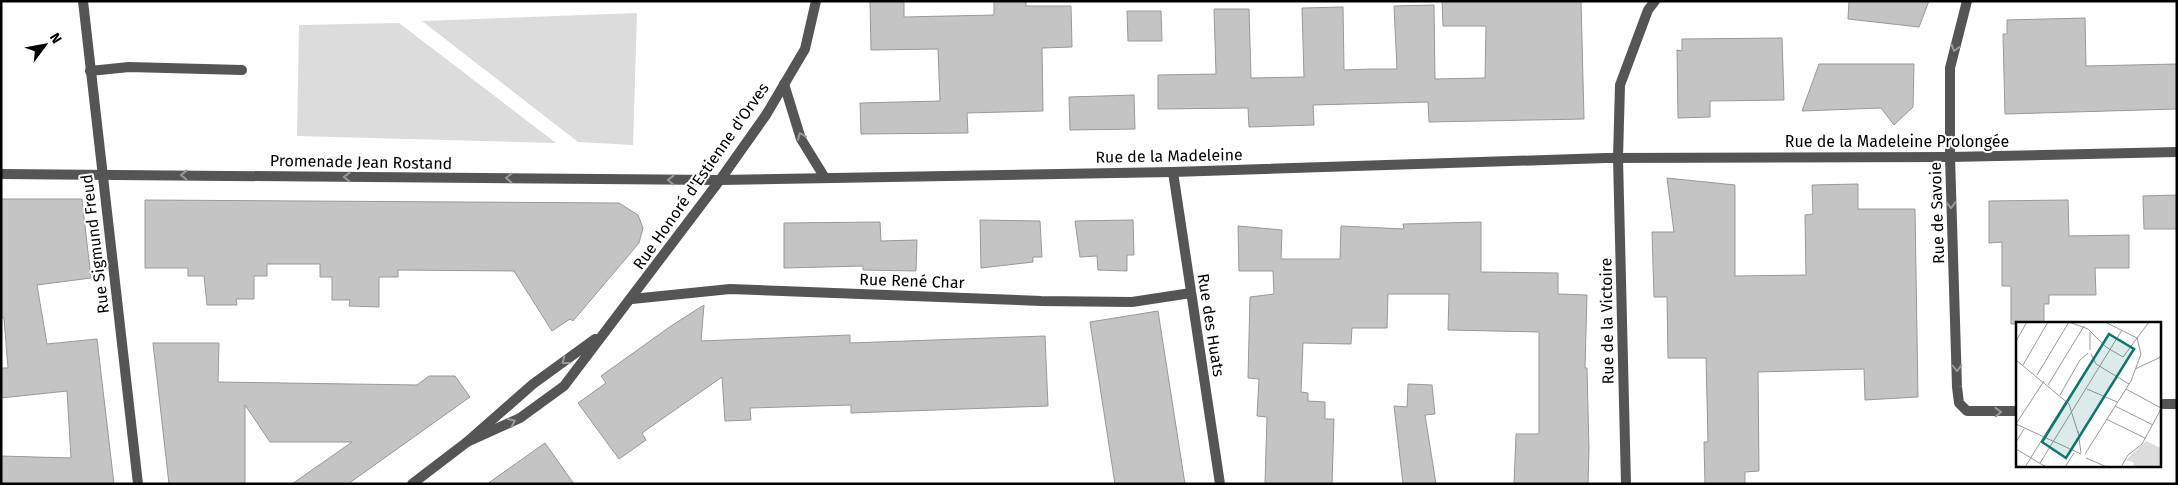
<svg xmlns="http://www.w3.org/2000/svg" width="2178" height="485" font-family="'Fira Sans',sans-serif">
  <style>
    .green { fill: #dcdcdc }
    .building { fill: #c4c4c4; stroke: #999 }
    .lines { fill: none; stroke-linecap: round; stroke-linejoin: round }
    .service { stroke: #555; stroke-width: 10 }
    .minor { stroke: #555; stroke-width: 10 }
    .tertiary { stroke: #555; stroke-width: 10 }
    .oneway { stroke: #999 }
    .labels { text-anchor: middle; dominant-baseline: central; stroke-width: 4; stroke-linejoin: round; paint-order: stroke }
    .street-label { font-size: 16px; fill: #000; stroke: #fff }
    .inset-road { fill: none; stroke: #999; stroke-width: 1 }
    .view { fill: #0f766e; fill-opacity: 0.15; stroke: #0f766e; stroke-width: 2.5 }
    .inset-edge { fill: none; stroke: #000; stroke-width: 2.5 }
  </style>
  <rect width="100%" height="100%" fill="#fff"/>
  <g class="green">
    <polygon points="637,13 633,145 578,142 422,21"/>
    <polygon points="399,23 556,143 297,136 299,25"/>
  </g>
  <g class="building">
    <polygon points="870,1 904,1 904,17 994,15 994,1 1026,1 1026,6 1071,6 1072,47 1042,48 1043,111 967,113 968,133 861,134 860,103 940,101 938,49 871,50"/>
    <polygon points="1442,1 1581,1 1584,119 1429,122 1428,102 1313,105 1314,125 1249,127 1248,108 1158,109 1158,75 1216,74 1214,9 1249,9 1251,78 1304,77 1302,8 1343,7 1344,70 1369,69 1397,69 1394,6 1434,5 1435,79 1485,78 1486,26 1443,26"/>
    <polygon points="1849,1 1929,1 1919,27 1848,19"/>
    <polygon points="1127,11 1161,11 1162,41 1128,41"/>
    <polygon points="2085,18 2086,66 2177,64 2177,109 2005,114 2003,34 2007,34 2007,20"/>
    <polygon points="1782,38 1784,100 1710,101 1710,117 1678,118 1677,50 1682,51 1682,39"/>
    <polygon points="1819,64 1914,64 1913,107 1894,125 1881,108 1802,111"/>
    <polygon points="1134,95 1135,129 1070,130 1069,97"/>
    <polygon points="1667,178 1735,185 1735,276 1806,275 1805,215 1813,214 1812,185 1858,184 1858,209 1915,209 1918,397 1865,400 1864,369 1758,372 1759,471 1745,472 1745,484 1705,484 1704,442 1708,442 1706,358 1668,358 1667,297 1654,297 1652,232 1674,232"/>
    <polygon points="2177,195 2177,229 2144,229 2143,196"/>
    <polygon points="1,199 82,199 91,278 37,285 47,344 97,339 114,484 1,484 1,456 71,458 67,391 1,398 1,368 8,368 4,318 1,317"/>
    <polygon points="145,200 619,203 638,215 643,228 639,243 573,321 570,319 552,331 514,271 398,270 398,277 379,277 379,307 349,306 350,300 332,300 332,277 320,277 320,264 267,264 267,276 254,276 254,299 236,299 237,305 207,305 204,276 188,276 188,268 145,268"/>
    <polygon points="2068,200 2069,236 2129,235 2129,268 2095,268 2096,295 2049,295 2049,304 2044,304 2044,324 2011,324 2011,286 2002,286 2002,242 1989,243 1989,201"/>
    <polygon points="980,220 1040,221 1042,257 1033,257 1033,262 981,268"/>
    <polygon points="1133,220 1134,255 1127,255 1127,271 1098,270 1097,256 1080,257 1075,221"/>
    <polygon points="880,222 881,241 917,240 916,271 863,270 863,266 784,268 784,223"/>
    <polygon points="1481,222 1481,272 1558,273 1558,294 1587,295 1585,368 1587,368 1589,450 1588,484 1514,484 1516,434 1539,434 1539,332 1448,330 1449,294 1388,294 1387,328 1352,328 1351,344 1303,343 1301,392 1308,393 1308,401 1325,402 1325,419 1334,419 1332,484 1265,484 1267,417 1257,416 1259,379 1248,378 1250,297 1274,294 1273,271 1239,271 1238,226 1282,230 1281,259 1340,259 1341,226 1404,229 1403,224"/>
    <polygon points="704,305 701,341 850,335 850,343 1045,336 1048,406 851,413 851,405 750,408 751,420 725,421 722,377 642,433 646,440 619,459 578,403 606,383 601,376 671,326"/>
    <polygon points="1158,311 1185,484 1115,484 1090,322"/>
    <polygon points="153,343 219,343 218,382 417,385 429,376 455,376 470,397 348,484 292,484 352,442 270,442 245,405 245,484 169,484"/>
    <polygon points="1408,384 1432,385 1435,414 1425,415 1436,484 1403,484 1394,406 1407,407"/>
    <polygon points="545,443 574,484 487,484"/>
  </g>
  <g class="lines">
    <g class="service">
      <polyline points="90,71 129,67 242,70"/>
      <polyline points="632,299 730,289 1041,301 1132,302 1191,293"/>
    </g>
    <g class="minor">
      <polyline points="83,1 138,484"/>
      <polyline points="1967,1 1950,68 1950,157 1957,387 1959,403 1967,411 2017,411"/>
      <polyline points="784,84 801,139 825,178"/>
      <polyline points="1173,172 1220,484"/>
      <polyline points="1,174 720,180 1173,172 1606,158 1950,157 2177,152"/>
      <polyline points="2159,404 2177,404"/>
      <polyline points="1626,484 1618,158 1620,85 1648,10 1655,1"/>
    </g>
    <g class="tertiary">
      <polyline points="467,442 520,418 564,386 720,180 766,115 805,49 816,1"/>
      <polyline points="412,484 467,442 533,384 595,339"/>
    </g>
  </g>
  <defs><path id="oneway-chevron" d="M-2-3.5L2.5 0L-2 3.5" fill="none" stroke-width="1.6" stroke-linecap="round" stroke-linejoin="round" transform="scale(1.25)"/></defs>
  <g class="oneway">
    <use href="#oneway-chevron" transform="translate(1955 48) rotate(105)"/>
    <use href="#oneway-chevron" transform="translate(801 136) rotate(-112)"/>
    <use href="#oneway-chevron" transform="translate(184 175) rotate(-179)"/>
    <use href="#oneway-chevron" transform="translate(347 177) rotate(-179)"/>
    <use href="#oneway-chevron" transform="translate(509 178) rotate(-179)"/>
    <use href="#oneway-chevron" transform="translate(671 180) rotate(-179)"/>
    <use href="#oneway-chevron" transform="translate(1951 205) rotate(88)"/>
    <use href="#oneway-chevron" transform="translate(565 361) rotate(143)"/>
    <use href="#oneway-chevron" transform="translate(1957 368) rotate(88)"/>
    <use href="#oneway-chevron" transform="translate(1998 412) rotate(-2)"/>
    <use href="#oneway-chevron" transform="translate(512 422) rotate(-24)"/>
  </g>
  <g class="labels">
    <g class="street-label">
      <text x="1897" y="141">Rue de la Madeleine Prolongée</text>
      <text transform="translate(1169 156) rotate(-1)">Rue de la Madeleine</text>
      <text transform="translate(361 162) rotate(1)">Promenade Jean Rostand</text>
      <text transform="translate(701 176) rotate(-55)">Rue Honoré d'Estienne d'Orves</text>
      <text transform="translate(1937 213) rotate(-92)">Rue de Savoie</text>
      <text transform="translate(95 244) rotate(-97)">Rue Sigmund Freud</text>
      <text transform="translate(912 281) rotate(2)">Rue René Char</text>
      <text transform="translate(1607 321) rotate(-91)">Rue de la Victoire</text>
      <text transform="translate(1211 325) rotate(81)">Rue des Huats</text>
    </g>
  </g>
  <g transform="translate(2016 322)">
    <rect width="145" height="145" fill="#fff"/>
    <path d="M130,119L145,126V145H116L118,141L110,138Z" fill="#dcdcdc"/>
    <path class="inset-road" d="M53,0L72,7L90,25L107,35L133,0M89,0L121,16M74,10V28M0,19L11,0M75,32L80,42L113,62M0,38L53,82L62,111M7,43L32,0M119,47L145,35M21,53L53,0M32,63L68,4M71,67L101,80M110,67L145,86M44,73L64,38L72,31M99,84L137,103M90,97L129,116M0,102L65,132M0,102L28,59M62,109L65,131M0,120L8,107M0,127L30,145M69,132L115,59L125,32L121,16M70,136L91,145M24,141L106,8M9,145L50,79M49,145L58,131M105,145L112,133L126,122L145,87"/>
    <path class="view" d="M93,12L118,27L50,136L26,120Z"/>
    <rect width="145" height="145" class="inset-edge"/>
  </g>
  <rect width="2178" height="485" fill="none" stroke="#000000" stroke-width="5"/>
  <g transform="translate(45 45) rotate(58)" stroke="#ffffff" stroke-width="4" paint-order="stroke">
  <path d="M0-4L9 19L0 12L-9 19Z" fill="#000000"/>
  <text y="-8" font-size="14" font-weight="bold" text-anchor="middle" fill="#000000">N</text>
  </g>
</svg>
